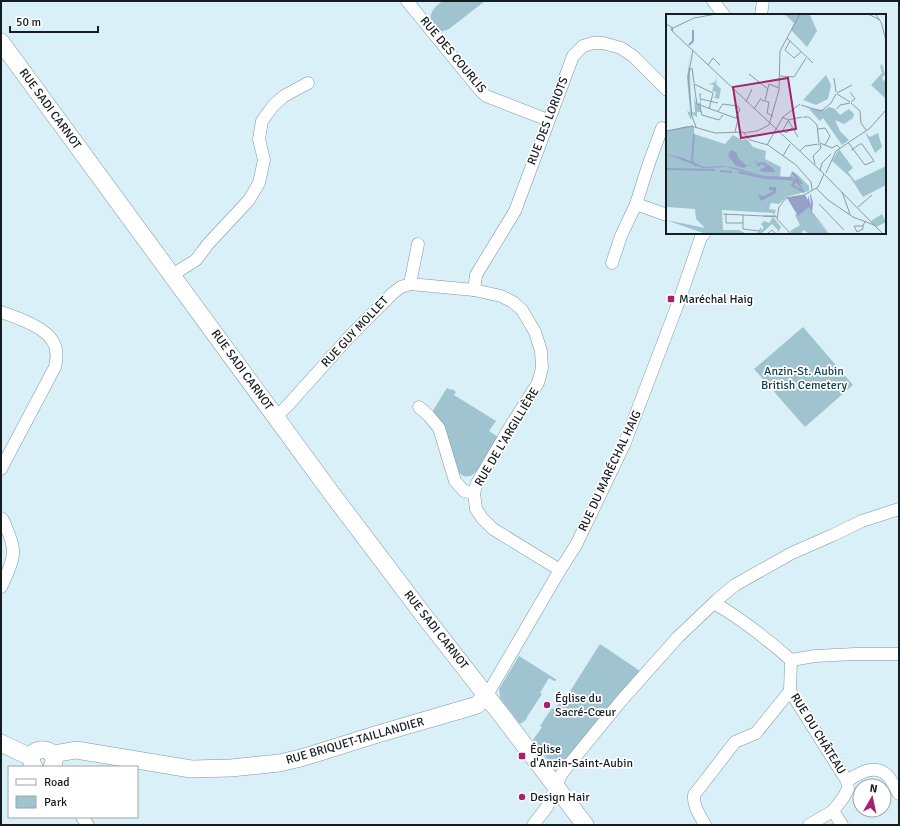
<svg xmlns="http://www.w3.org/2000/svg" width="900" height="826" font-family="Signika,sans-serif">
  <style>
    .green { fill: #a0c3d0 }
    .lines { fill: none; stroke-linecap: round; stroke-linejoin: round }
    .street-casing { stroke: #80969e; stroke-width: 13 }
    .secondary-casing { stroke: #80969e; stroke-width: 18 }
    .street { stroke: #fff; stroke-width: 12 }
    .secondary { stroke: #fff; stroke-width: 17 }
    .poi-dot { fill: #a6226f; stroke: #fff; stroke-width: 1.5 }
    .labels { text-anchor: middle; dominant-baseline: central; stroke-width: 3.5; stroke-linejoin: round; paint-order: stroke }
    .street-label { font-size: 12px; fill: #151d20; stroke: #fff }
    .poi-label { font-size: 12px; fill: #151d20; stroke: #fff; text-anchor: start }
    .park-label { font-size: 12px; fill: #103e4c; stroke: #fff }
    .inset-river { fill: none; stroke: #96a0c8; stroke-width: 2 }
    .inset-road { fill: none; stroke: #8b9ca2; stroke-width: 1 }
    .view { fill: #a6226f; fill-opacity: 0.15; stroke: #a6226f; stroke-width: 2 }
    .inset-edge { fill: none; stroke: #151d20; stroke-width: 2 }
  </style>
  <rect width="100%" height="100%" fill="#d9f0f9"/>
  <g class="green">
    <path d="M443,1H485L449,29C446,30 443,32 440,31C432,29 428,19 432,12C434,7 439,4 443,1Z"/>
    <polygon points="803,327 853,385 805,427 754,369"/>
    <path d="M447,388L451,390L452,389L456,392L454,395L496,421L489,431L498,437C494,444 490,450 486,457C479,469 470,486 456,470L432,412Z"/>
    <polygon points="600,644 640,671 561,766 552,765 533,740 542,727 540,726 552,708 554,709 556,706 557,706 559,704 558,703 564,694 567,696"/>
    <polygon points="519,656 557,680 554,681 549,678 540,693 542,694 527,717 526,720 520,724 500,698 499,689"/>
  </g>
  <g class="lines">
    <defs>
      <g id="street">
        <polyline points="407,1 479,89 486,96 548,120"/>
        <polyline points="713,1 724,15"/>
        <polyline points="761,15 763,1"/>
        <polyline points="636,204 667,215"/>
        <polyline points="612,263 621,236 636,204 649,163 662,128"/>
        <polyline points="172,275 196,260 208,244 249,200 259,183 264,160 259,139 262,121 273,106 284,96 308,83"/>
        <polyline points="410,284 474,290 501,296 513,302 522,310 535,332 541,351 542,368 538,383 510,427 477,483 474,493 476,509 482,518 493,529 560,570"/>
        <polyline points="474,290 476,275 515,211 573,56 583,46 593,43 603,43 621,48 633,56 667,90"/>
        <path d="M1,312C16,317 44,327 52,340C58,349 57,358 55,367L1,469"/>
        <polyline points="419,407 429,416 439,428 455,481 464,491 474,493"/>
        <polyline points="276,417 289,404 350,336 393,293 401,287 410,284 418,244"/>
        <path d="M1,518L3,520C7,530 13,540 13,551C14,559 5,579 1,587"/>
        <path d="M714,603C742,619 767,639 791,660L815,656L855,654H899"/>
        <polyline points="791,660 790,691 847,781 848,789 843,798 833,811 842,825"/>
        <polyline points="487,695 560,570 576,545 624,445 679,301 701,237 705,233"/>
        <path d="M847,781C858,774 875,763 887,775C892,780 895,788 899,794"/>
        <polyline points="82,817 88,825"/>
        <polyline points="533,825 547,807 561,775 563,772 621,701 678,637 718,599 735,585 792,553 833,535 862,521 899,509"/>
        <path d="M705,825C700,815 693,807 694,795L735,742L756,733L790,691"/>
        <polyline points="809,825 833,811"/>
      </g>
      <g id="secondary">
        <polyline points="1,42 332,494 425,617 503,717 585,825"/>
        <polyline points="1,743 24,754 32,757"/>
        <polyline points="53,757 59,753 76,750 191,769 231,768 279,763 301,758 378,734 474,706 477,705 487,695"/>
        <path d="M34,767C21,744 64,744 52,767"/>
      </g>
    </defs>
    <use href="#street" class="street-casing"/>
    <use href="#secondary" class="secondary-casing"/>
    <use href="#street" class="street"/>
    <use href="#secondary" class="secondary"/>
  </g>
  <g class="poi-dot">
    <rect x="667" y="295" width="8" height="8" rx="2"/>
    <circle cx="547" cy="705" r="4"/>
    <rect x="518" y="752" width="8" height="8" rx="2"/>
    <circle cx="522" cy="797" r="4"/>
  </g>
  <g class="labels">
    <g class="street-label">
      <text transform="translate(453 55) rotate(50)">RUE DES COURLIS</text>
      <text transform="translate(50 109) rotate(54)">RUE SADI CARNOT</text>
      <text transform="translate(548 121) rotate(-69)">RUE DES LORIOTS</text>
      <text transform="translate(355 332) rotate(-47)">RUE GUY MOLLET</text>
      <text transform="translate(242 370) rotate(54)">RUE SADI CARNOT</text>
      <text transform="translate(507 437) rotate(-59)">RUE DE L'ARGILLIÈRE</text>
      <text transform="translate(610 471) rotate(-65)">RUE DU MARÉCHAL HAIG</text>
      <text transform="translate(436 630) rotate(52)">RUE SADI CARNOT</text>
      <text transform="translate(818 734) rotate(58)">RUE DU CHÂTEAU</text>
      <text transform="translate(355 741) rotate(-16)">RUE BRIQUET-TAILLANDIER</text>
    </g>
    <g class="poi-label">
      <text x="679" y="299">Maréchal Haig</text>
      <text x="555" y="698">Église du<tspan x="555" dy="14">Sacré-Cœur</tspan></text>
      <text x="530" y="749">Église<tspan x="530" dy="14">d'Anzin-Saint-Aubin</tspan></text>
      <text x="530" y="797">Design Hair</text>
    </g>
    <g class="park-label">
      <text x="804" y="371">Anzin-St. Aubin<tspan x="804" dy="14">British Cemetery</tspan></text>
    </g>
  </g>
  <g transform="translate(666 14)">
    <rect width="220" height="220" fill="#d9f0f9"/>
    <path d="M118,0H143L145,3L151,17L141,33L125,16L128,9ZM25,36L22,54H26L24,58L25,99L29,98L28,82L30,89H34L33,79L37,80H35V98H31V103L26,100L25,106L21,97L24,98L21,63ZM216,50L219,60L216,64L217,67L220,65L219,84L205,71L216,59L214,52ZM51,61L50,70L55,75L53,85L46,83H49L50,78L46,77L48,71L43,70L49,68ZM160,61L165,71L162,85L150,91L137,86ZM163,93L169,95L174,101L183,95L188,100L187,104L178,110L169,106L174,117L183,126L176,131L157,104L154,107L143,95L138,94L158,96ZM21,112L28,113V120L59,130L67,121L76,126L81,125L87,133L100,137L99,145L115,153L114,163H123L126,158L131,160L143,172V177L120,183L113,190L105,189L103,195L110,196L108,201L107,199L56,196L57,216H73L81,220L37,219L0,206L39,214L30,205L29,195L0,193V117ZM199,118L204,123L212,119L216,133L209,139ZM173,135L187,154L182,158L189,167L220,152V171L197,183L184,163L166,147ZM143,192L146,200L163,220H143L138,216L134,220H126L124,217L134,211L129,201ZM216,200L220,208L210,213L205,207ZM107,203L115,213L111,220L112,216L106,210L95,220H89L98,214L95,210L98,207L103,209Z" fill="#a0c3d0"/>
    <path d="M65,136L70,138L73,145L80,151L90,153L82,151L78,154L69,151L62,141ZM0,140L17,144L38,153L56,152L70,154L98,162L127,163L132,166L139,180L127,164L99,163L60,153L37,154ZM88,145L91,149L98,148L108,155L109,158H95L94,155L100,153L96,150L92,153ZM103,173H110V179L95,187L92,181L98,182L108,177L103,176ZM144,179L145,181L147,189L146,198L164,220L146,200L143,193L132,202L121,184L139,181L142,186V181L145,192Z" fill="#96a0c8"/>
    <path class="inset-river" d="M23,31L27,27V16M28,120L26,147L30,152M0,155L49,156M54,157L66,158M72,158L99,164L124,165L129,168L126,171L138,178M126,158L136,170"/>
    <path class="inset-road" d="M202,0L214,6M210,1L215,8L220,26M0,10L7,14L6,17L5,14M7,14L28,4L50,0M6,17L156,158L217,220M121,24L147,49M124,27L119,36L128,44L135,38M27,36L22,63L26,102L30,113M42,51L47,44L54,51M26,54L28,69M83,60L102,75M114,62L128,63L140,44M168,64L170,78M28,70L31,90L72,105L69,118M28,70L47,79L43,95M184,78L189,85L185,88M171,79L186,71M171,80L184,88M35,85L52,89M95,86L103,88L101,99L107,102M99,86L103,70L113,74M80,88L86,75M185,89L194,97L195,109L200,116M135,91L155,97L165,89L170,80M34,93L36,101L53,106L57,101M88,95L95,84M171,95L174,91L184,89M52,97L57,90L71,92L74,95L70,104M116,103L122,106L136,103M137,103H143L151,111L153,129M122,106L132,123M122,107L117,116L120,119L126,114M25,112L49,119L77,118L84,126L102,131L130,151L145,168L146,176M152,115L159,114L164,122L159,131M0,117L27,112M77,119L91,117L103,111L113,76L114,37L134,0M182,128L187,135L199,151L208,147L196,130H194L187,135L185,136M154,129L166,134L171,131L174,134M101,131L117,103L134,90M134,137L139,132L153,130M117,142L124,130M149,150L147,142L155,134L154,130M154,157L156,149L165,140M160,159L170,137L204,114L220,96M150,174L162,186L187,203L208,211M176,178L184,200M153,190L178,216M192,193L206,181M57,200L97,202M60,200V209H77M77,201V215L93,217L95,214M110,202H97L111,203M197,212V215L191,218L188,212H197L199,207M101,220L106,216L110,220M125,220L111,205L113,193L120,184L138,181L152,173L158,160"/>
    <path class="view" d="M122,64L130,115L75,124L67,73Z"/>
    <rect width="220" height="220" class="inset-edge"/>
  </g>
  <rect width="900" height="826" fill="none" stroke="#151d20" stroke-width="4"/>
  <rect x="8" y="766" width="130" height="52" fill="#ffffff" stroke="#a1a5a6"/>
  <rect x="16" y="779" width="20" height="6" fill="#ffffff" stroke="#a1a5a6"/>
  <text x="44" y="786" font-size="12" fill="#151d20">Road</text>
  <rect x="16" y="796" width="20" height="12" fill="#a0c3d0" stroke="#a1a5a6"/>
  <text x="44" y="806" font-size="12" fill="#151d20">Park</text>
  <g transform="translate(872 798) rotate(9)"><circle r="19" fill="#ffffff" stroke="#a1a5a6"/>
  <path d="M0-3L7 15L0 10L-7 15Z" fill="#a6226f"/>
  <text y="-6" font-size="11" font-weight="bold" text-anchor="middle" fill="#151d20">N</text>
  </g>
  <path d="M10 26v6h88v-6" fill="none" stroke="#151d20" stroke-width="2"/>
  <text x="16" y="26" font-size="12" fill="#151d20" stroke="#ffffff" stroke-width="3" paint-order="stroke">50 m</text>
</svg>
